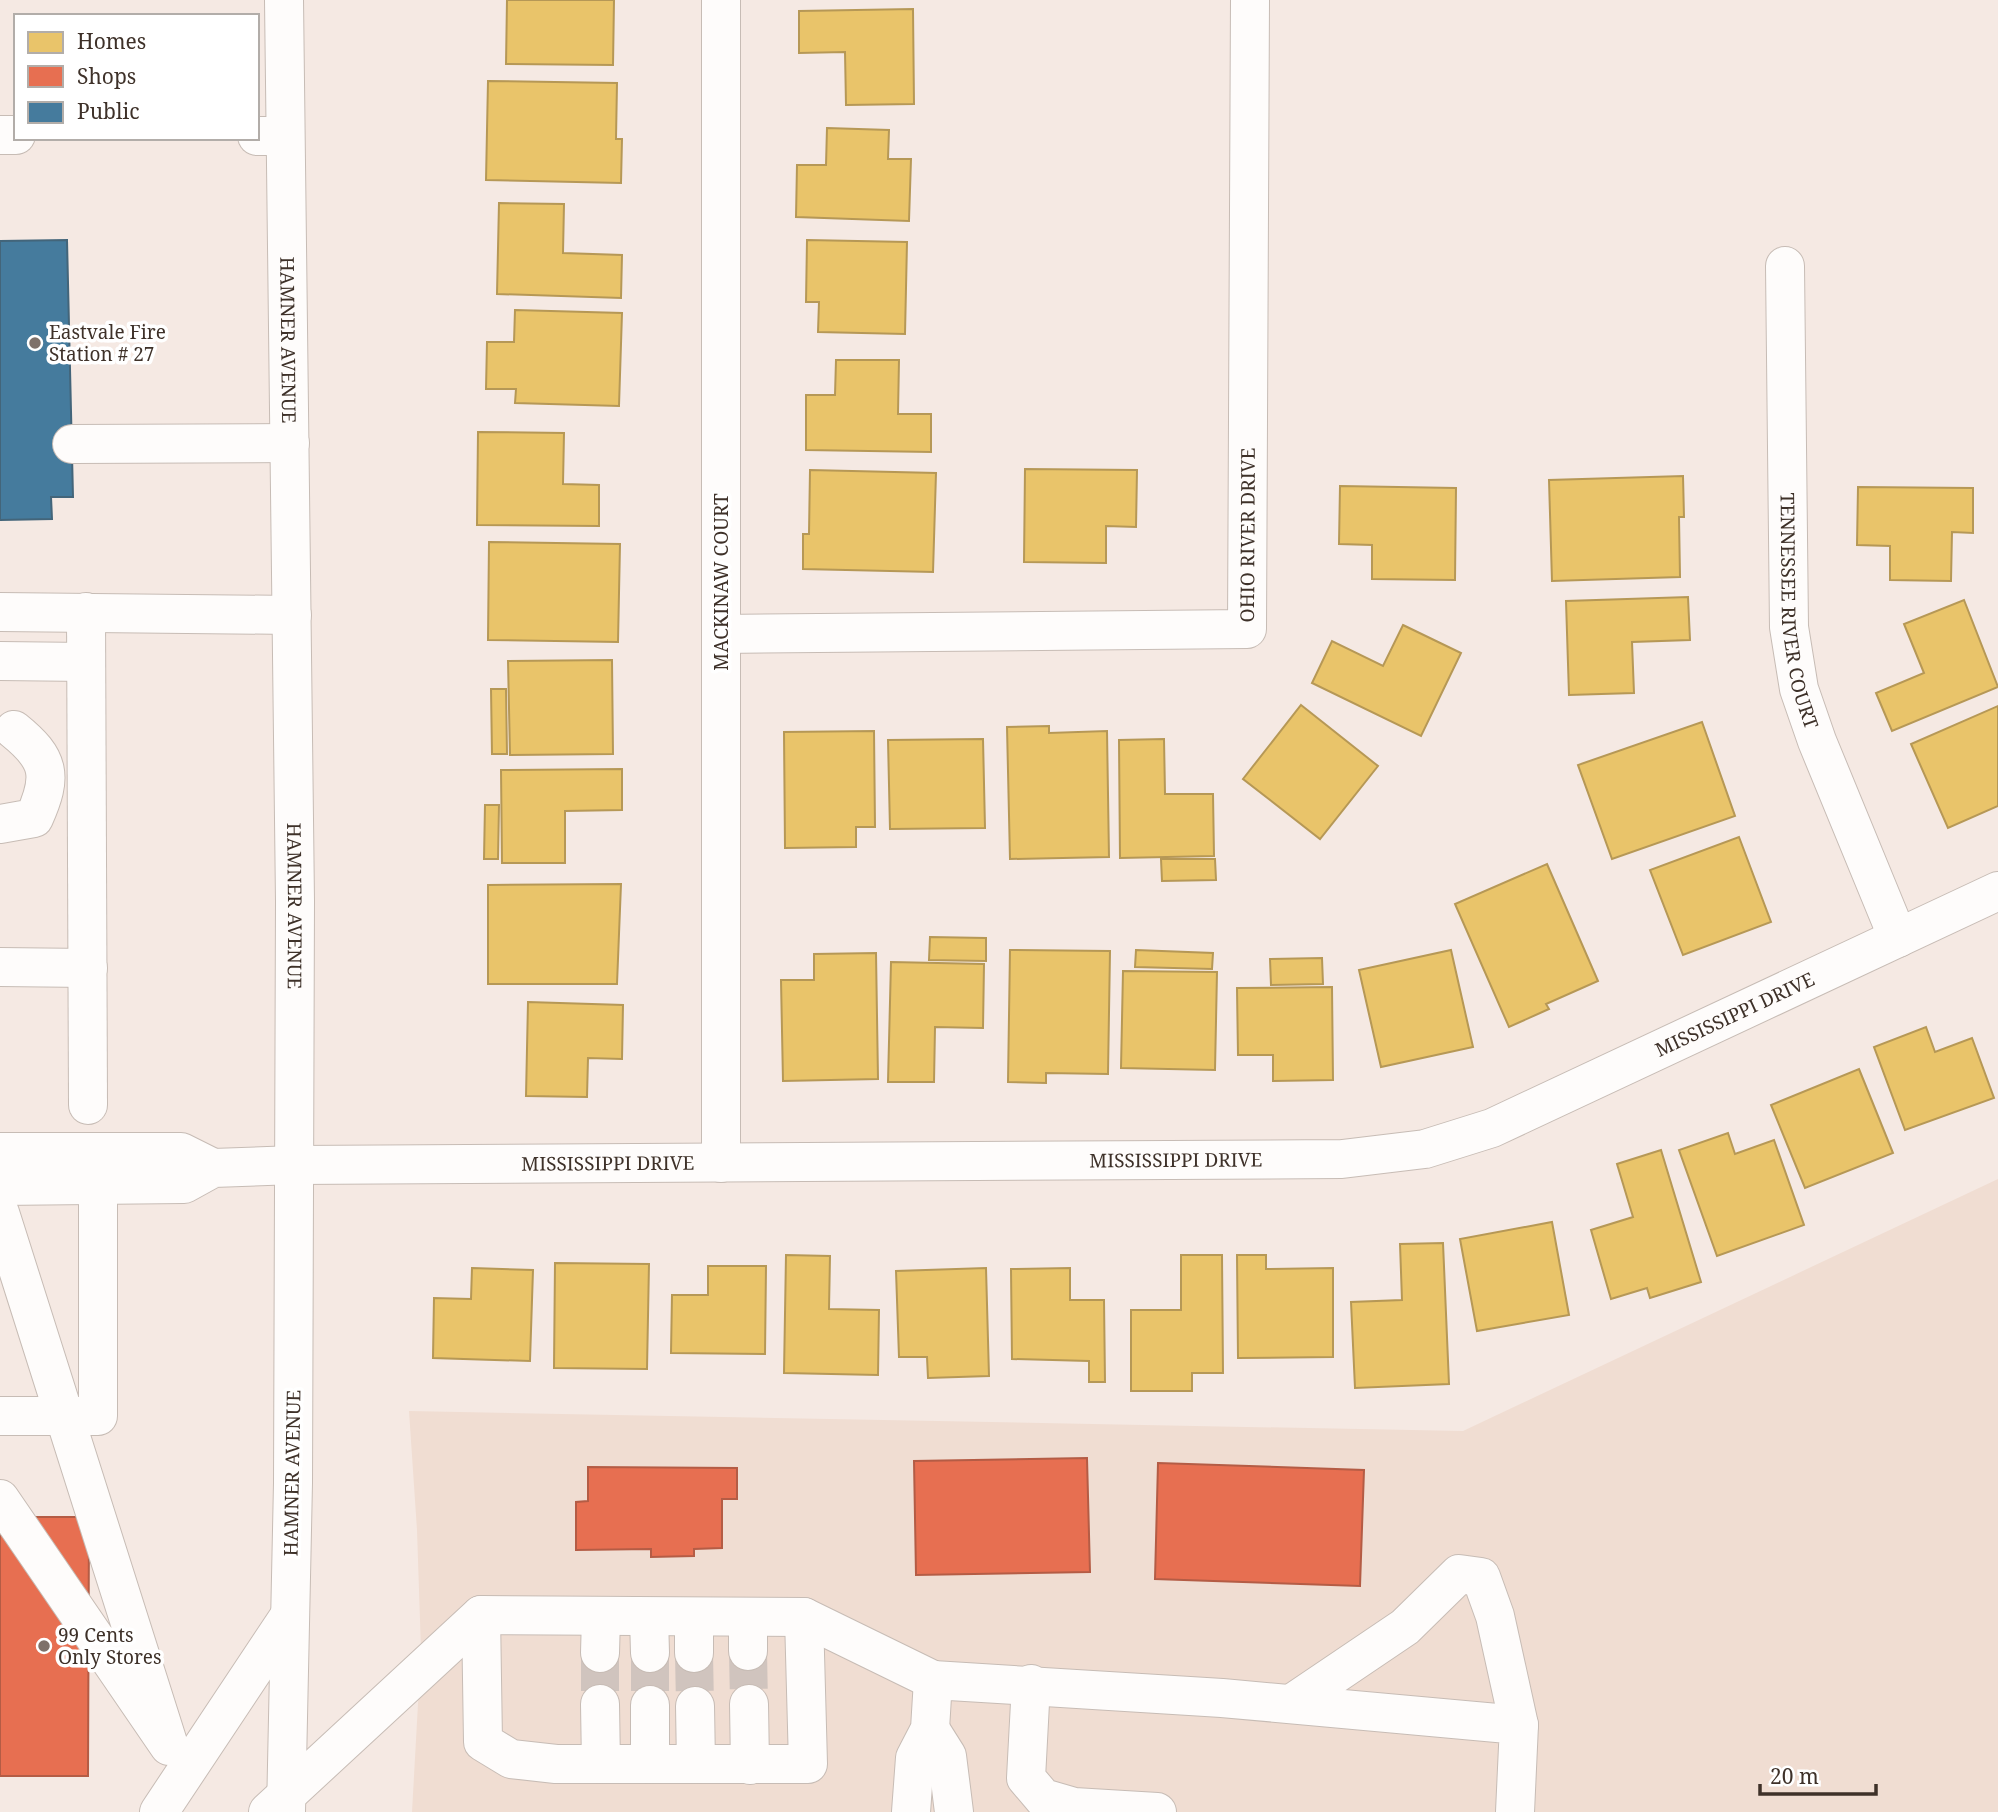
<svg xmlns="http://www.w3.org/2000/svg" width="1998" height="1812" font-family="'Noto Serif',serif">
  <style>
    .built { fill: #f0ddd2 }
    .homes { fill: #e9c46a; stroke: #b69856; stroke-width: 2 }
    .shops { fill: #e76f51; stroke: #b45c45; stroke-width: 2 }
    .public { fill: #457b9d; stroke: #43657a; stroke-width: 2 }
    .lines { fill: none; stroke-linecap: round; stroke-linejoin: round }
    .minor-tunnel { stroke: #d0c4be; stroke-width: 38; stroke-dasharray: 38 19; stroke-linecap: butt }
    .minor-casing { stroke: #c7bcb5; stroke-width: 40 }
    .major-casing { stroke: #c7bcb5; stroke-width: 40 }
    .minor { stroke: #fefcfb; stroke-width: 38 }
    .major { stroke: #fefcfb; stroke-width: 38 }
    .poi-dot { fill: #7e716a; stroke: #fff; stroke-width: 2.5 }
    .labels { text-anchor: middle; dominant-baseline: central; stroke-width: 7; stroke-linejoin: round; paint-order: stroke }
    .poi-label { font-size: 19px; fill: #3e3129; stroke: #fff; text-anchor: start }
    .street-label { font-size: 19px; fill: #3e3129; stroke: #fff }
  </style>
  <rect width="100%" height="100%" fill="#f5e9e3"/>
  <polygon class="built" points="1998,1179 1998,1812 412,1812 421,1650 417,1530 409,1411 1463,1431"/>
  <g class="homes">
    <polygon points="507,0 614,0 613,65 506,64"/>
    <polygon points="913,9 914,104 846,105 845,52 799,53 799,11"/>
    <polygon points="488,81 617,83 616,139 622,139 621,183 486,180"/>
    <polygon points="827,128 889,130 888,159 911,159 909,221 796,217 797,165 826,165"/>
    <polygon points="499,203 564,204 563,253 622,255 621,298 497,294"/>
    <polygon points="807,240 907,242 905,334 818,332 819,302 806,302"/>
    <polygon points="515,310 622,313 619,406 515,403 516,389 486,389 487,342 514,342"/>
    <polygon points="836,360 899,360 898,414 931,414 931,452 806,450 806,395 835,395"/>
    <polygon points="478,432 564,433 563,484 599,485 599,526 477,525"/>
    <polygon points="1025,469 1137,470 1136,527 1106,526 1106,563 1024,562"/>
    <polygon points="810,470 936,473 933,572 803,569 803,534 809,534"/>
    <polygon points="1683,476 1684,517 1679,517 1680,577 1552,581 1549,480"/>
    <polygon points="1340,486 1456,488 1455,580 1372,579 1372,545 1339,544"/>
    <polygon points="1858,487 1973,488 1973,533 1952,532 1951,581 1890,580 1890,546 1857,545"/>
    <polygon points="489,542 620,544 618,642 488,640"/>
    <polygon points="1688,597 1690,640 1632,642 1634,693 1569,695 1566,601"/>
    <polygon points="1964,600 1998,687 1892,731 1876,693 1924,673 1904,624"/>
    <polygon points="1403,625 1461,653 1421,736 1312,683 1332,641 1383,666"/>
    <polygon points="612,660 613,754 510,755 508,661"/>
    <polygon points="491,689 506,689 507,754 492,754"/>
    <polygon points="1301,705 1378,766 1320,839 1243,779"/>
    <polygon points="1998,706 1998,806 1948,828 1911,744"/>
    <polygon points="1702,722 1735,816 1612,859 1578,765"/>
    <polygon points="1049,726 1049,733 1107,731 1109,857 1010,859 1007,727"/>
    <polygon points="874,731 875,827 856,827 856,847 785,848 784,732"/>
    <polygon points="983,739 985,828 890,829 888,740"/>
    <polygon points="1164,739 1165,794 1213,794 1214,856 1120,858 1119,740"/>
    <polygon points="622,769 622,810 565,811 565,863 502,863 501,770"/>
    <polygon points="485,805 499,805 498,859 484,859"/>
    <polygon points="1739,837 1771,922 1683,955 1650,870"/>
    <polygon points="1161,859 1215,859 1216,880 1162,881"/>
    <polygon points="1547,864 1598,981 1546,1004 1549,1009 1509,1027 1455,904"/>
    <polygon points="621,884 617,984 488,984 488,885"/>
    <polygon points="930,937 986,938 986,961 929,960"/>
    <polygon points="1010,950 1110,951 1108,1074 1046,1073 1046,1083 1008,1082"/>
    <polygon points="1136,950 1213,953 1212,969 1135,967"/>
    <polygon points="1451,950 1473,1047 1381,1067 1359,970"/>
    <polygon points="876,953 878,1079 783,1081 781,980 814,980 814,954"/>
    <polygon points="1322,958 1323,984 1271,985 1270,959"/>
    <polygon points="891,962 984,964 983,1028 935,1027 934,1082 888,1082"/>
    <polygon points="1123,971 1217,972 1215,1070 1121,1068"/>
    <polygon points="1332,987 1333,1080 1273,1081 1273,1055 1238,1055 1237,988"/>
    <polygon points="528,1002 623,1005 622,1059 588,1058 587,1097 526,1096"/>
    <polygon points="1926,1027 1935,1052 1972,1038 1994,1098 1905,1130 1874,1047"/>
    <polygon points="1859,1069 1893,1153 1805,1188 1771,1105"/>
    <polygon points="1728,1133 1735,1154 1774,1140 1804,1225 1717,1256 1679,1150"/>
    <polygon points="1661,1150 1701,1282 1650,1298 1647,1288 1611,1299 1591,1230 1633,1217 1617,1164"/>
    <polygon points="1552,1222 1569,1315 1477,1331 1460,1239"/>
    <polygon points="1443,1243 1449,1384 1355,1388 1351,1302 1402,1300 1400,1244"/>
    <polygon points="786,1255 830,1256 829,1309 879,1310 878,1375 784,1373"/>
    <polygon points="1181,1255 1222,1255 1223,1373 1192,1373 1192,1391 1131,1391 1131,1310 1181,1310"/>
    <polygon points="1237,1255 1266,1255 1266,1269 1333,1268 1333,1357 1238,1358"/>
    <polygon points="555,1263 649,1264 647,1369 554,1368"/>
    <polygon points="708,1266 766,1266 765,1354 671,1353 672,1295 708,1295"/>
    <polygon points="472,1268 533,1270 530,1361 433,1358 434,1298 471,1299"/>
    <polygon points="986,1268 989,1376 928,1378 927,1357 899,1357 896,1271"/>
    <polygon points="1070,1268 1070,1300 1104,1300 1105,1382 1089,1382 1089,1361 1012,1359 1011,1269"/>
  </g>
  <g class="shops">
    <polygon points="1087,1458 1090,1572 916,1575 914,1461"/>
    <polygon points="1158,1463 1364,1470 1360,1586 1155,1579"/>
    <polygon points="588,1467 737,1468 737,1499 722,1499 722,1548 694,1549 694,1556 651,1557 651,1549 576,1550 576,1502 588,1501"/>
    <polygon points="0,1493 19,1517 89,1517 88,1776 0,1776"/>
  </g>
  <polygon class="public" points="67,240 73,497 51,497 52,519 0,520 0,241"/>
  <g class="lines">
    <g class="minor-tunnel">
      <polyline points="748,1651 749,1704"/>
      <polyline points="600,1653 600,1704"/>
      <polyline points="650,1653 650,1705"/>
      <polyline points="694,1653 695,1706"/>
    </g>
    <defs>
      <g id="minor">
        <polyline points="721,0 721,1163"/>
        <polyline points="0,135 16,135"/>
        <polyline points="257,136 285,136"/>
        <path id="s1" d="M1785,266L1789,627L1799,689L1817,741L1898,938"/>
        <polyline points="72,444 290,443"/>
        <polyline points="0,612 292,615"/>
        <polyline points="86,612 88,1105"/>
        <path id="s2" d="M721,634L1247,629L1250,0"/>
        <polyline points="0,661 86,662"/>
        <path d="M0,824L34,818C53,776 50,759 14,730"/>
        <polyline points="0,967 88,968"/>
        <polyline points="0,1152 181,1152 213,1168"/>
        <path id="s3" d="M0,1186L184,1184L213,1168L295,1165L1342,1159L1425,1149L1492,1128L1998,891"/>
        <polyline points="0,1213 169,1746 0,1499"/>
        <polyline points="0,1416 98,1416 98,1186"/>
        <polyline points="481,1615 483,1742 511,1759 556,1764 808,1764 804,1617"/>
        <polyline points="649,1617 650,1653"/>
        <polyline points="694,1617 694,1653"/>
        <polyline points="748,1617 748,1651"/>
        <polyline points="600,1653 601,1617"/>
        <polyline points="1031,1684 1026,1778 1043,1798 1074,1807 1157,1812"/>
        <polyline points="600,1704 601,1764"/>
        <polyline points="749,1704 750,1765"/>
        <polyline points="1291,1704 1405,1627 1459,1574 1481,1577 1495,1616 1519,1725"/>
        <polyline points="650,1705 650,1764"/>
        <polyline points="695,1706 696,1764"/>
        <polyline points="930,1729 947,1756 954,1812"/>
        <polyline points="159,1812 290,1615"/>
        <polyline points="268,1812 481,1615 804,1617 933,1680"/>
        <polyline points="911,1812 915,1758 930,1729 933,1680 1222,1698 1519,1725 1515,1812"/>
      </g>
      <g id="major">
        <path id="s4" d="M284,0L295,901L293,1483L286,1812"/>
      </g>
    </defs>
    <use href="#minor" class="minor-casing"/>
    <use href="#major" class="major-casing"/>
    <use href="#minor" class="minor"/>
    <use href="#major" class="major"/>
  </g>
  <g class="poi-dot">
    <circle cx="35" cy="343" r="7"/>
    <circle cx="44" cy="1646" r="7"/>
  </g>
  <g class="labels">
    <g class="poi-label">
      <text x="49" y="332">Eastvale Fire<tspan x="49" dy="22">Station # 27</tspan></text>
      <text x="58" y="1635">99 Cents<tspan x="58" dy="22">Only Stores</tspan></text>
    </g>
    <g class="street-label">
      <text stroke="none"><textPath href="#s4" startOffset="340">HAMNER AVENUE</textPath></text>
      <text stroke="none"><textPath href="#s2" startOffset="620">OHIO RIVER DRIVE</textPath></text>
      <text transform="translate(721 582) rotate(-90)">MACKINAW COURT</text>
      <text stroke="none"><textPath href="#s1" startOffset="346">TENNESSEE RIVER COURT</textPath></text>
      <text stroke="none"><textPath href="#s4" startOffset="906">HAMNER AVENUE</textPath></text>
      <text stroke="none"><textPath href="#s3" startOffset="1768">MISSISSIPPI DRIVE</textPath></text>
      <text stroke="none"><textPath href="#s3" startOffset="1180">MISSISSIPPI DRIVE</textPath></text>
      <text stroke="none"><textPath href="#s3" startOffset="612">MISSISSIPPI DRIVE</textPath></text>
      <text transform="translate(292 1473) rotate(-89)">HAMNER AVENUE</text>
    </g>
  </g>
  <rect x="14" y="14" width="245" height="126" fill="#ffffff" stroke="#b2ada9" stroke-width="2"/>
  <rect x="28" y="32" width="35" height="21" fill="#e9c46a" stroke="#b2ada9" stroke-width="2"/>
  <text x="77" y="49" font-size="21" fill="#3e3129">Homes</text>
  <rect x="28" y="66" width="35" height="21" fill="#e76f51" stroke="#b2ada9" stroke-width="2"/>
  <text x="77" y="84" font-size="21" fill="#3e3129">Shops</text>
  <rect x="28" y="102" width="35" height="21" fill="#457b9d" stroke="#b2ada9" stroke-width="2"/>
  <text x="77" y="119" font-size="21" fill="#3e3129">Public</text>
  <path d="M1760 1784v10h116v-10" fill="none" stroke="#3e3129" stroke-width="3.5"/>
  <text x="1770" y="1784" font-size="21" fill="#3e3129" stroke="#ffffff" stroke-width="5" paint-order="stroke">20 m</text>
</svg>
